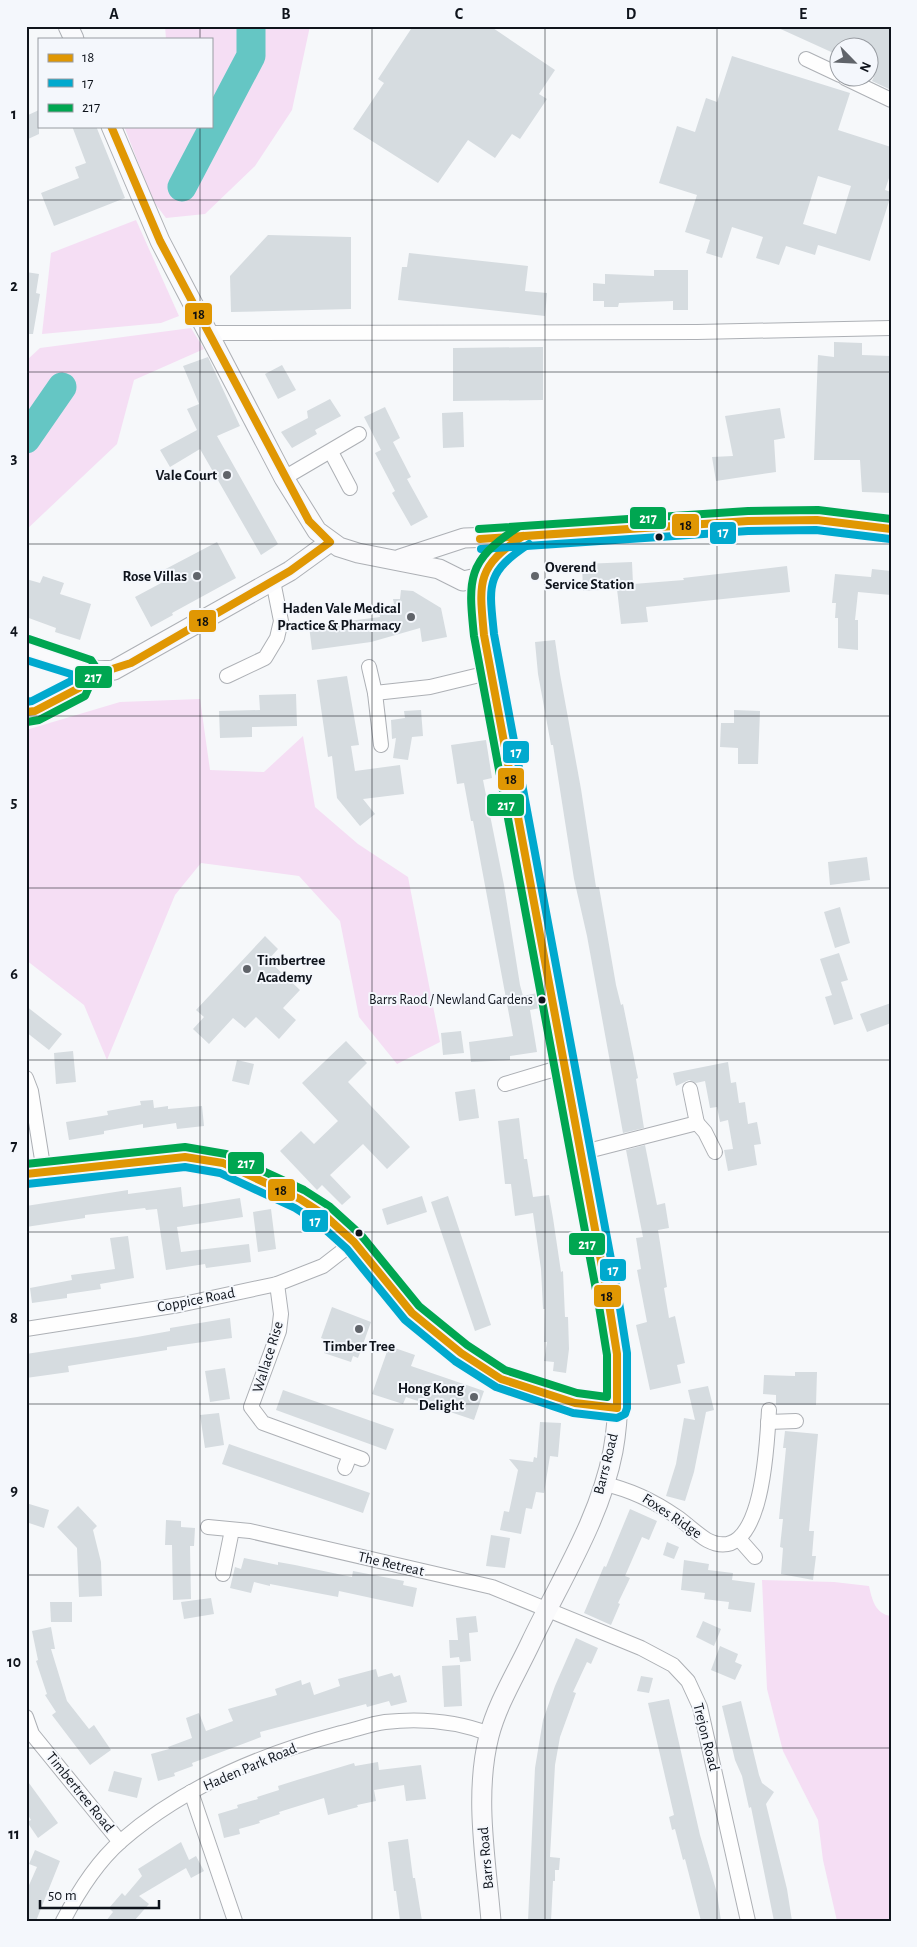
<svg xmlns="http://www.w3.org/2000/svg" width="917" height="1947" font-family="'Alegreya Sans',sans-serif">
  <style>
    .green { fill: #f5def4 }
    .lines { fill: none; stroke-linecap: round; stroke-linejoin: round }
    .river { stroke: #65c6c4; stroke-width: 29 }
    .building { fill: #d6dce0; fill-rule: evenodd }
    .street-casing { stroke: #adb0b5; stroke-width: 16 }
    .secondary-casing { stroke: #adb0b5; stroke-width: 21 }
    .street { stroke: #fefefe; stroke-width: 14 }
    .secondary { stroke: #fafafc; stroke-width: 19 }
    .bus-1-casing { stroke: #f4f7fc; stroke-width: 11 }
    .bus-2-casing { stroke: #f4f7fc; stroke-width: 11 }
    .bus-3-casing { stroke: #f4f7fc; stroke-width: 11 }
    .bus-1 { stroke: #e09703; stroke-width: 8 }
    .bus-2 { stroke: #00a9ce; stroke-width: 8 }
    .bus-3 { stroke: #00a651; stroke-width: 8 }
    .grid { fill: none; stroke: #0f141c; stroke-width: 1; stroke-opacity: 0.55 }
    .poi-dot { fill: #60646a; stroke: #f4f7fc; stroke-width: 2 }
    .bus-dot { fill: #0f141c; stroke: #f4f7fc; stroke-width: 2 }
    .labels { text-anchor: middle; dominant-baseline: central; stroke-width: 4; stroke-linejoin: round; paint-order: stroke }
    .bus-label { font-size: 14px; fill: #0f141c; stroke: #f4f7fc; text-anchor: end }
    .poi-label { font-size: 15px; font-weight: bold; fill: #0f141c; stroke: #f4f7fc; text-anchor: end }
    .street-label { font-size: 15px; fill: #0f141c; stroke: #f4f7fc }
    .line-badge { stroke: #f4f7fc; stroke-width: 2 }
    .badge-label { font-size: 14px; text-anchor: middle; font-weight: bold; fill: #fff }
    .pale-badge-label { font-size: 14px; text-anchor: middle; font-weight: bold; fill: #111 }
    .neatline { fill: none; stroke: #0f141c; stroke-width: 2 }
    .grid-label { font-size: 16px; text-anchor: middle; font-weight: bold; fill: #0f141c }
  </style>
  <rect width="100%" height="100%" fill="#f6f8fa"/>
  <g class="green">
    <polygon points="165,26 310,26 292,110 255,166 205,214 166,218 153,201 124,126 211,126 211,39 166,39"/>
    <polygon points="136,220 179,316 161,323 42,334 51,253"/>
    <polygon points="191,328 204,349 134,380 117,444 26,530 26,361 40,348"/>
    <polygon points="200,699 210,770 264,772 303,736 315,807 358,844 408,877 440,1042 397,1064 359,1017 340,921 299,876 201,863 175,895 107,1060 84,1005 26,960 26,730 120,702"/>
    <path d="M762,1580L834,1582L869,1586C872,1599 875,1614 891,1616V1921H837L823,1860L818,1820L783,1751L767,1689Z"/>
  </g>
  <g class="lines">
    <g class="river">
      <polyline points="182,187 251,56 251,26"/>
      <polyline points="26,439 62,387"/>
    </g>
  </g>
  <g class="building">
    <polygon points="413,26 490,26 555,70 539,94 547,99 520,139 512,134 495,158 468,140 438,183 353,129 384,83 378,79"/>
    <polygon points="774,26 891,26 891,90 872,81 876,72 870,70 870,48 840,48 840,56"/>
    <path d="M732,56L850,93L838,130L891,147V172L885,190L891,192V195L870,261L818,245L815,255L786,246L779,265L756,258L763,237L732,227L722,258L706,253L710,240L685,232L697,195L659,183L677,126L695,132L706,98L717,102ZM818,176L851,186L836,234L803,224Z"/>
    <polygon points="39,110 39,134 26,140 26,116"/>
    <polygon points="72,126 96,126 125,198 54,226 41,193 79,178 75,167 86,163"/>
    <polygon points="268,235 351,237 351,309 231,312 230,276"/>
    <polygon points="409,253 528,266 525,291 547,293 545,316 398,300 402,267 407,267"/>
    <polygon points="654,270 688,270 688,310 673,310 673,301 619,303 618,307 604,307 604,301 593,301 593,283 605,284 605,274 654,276"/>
    <polygon points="26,272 39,274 36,293 40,294 33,334 26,334"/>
    <polygon points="834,342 862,343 862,355 891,356 891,493 862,492 860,460 814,460 818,355 834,357"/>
    <polygon points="543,347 543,400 453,401 453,348"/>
    <polygon points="208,357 240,426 217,436 278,544 261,555 200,449 170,467 160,450 197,430 187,409 199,404 183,366"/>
    <polygon points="282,365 296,390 278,399 265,374"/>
    <polygon points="330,399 341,416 315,430 317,434 292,448 281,432 308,418 307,411"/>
    <polygon points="385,407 400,438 393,442 411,477 407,479 428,517 411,526 392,493 395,491 375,453 381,450 364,417"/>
    <polygon points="780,408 785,438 774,440 776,472 716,481 712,457 733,456 725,416"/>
    <polygon points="463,412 464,447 443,448 442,413"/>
    <polygon points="217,542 236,578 172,613 173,615 151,627 135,597 163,582 158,573"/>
    <polygon points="632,562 633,584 684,580 683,578 787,566 790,592 646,607 648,622 621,624 617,589 583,591 582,564"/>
    <polygon points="872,569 891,571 891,595 858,592 855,620 858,620 858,650 838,648 838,618 835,618 836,603 832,603 835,574 871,577"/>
    <polygon points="43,576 64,583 60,594 91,604 80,640 55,632 56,628 26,617 26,579 40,583"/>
    <polygon points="401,590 413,591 441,608 447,637 422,642 420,628 371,642 312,650 309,626 380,617 379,612 395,609 393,599 400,599"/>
    <polygon points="555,640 560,674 581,789 596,887 599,887 616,985 621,1005 623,1004 638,1078 636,1079 644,1128 623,1133 587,936 574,879 553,745 551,745 538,674 535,642"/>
    <polygon points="347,676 359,745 351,746 355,771 400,765 404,794 363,799 375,814 360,826 337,798 332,756 328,757 317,680"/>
    <polygon points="296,694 297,726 252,727 252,737 220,738 219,711 260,710 259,695"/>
    <polygon points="421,710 423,736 412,737 408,760 393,758 396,738 392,739 391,720 405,718 404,711"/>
    <polygon points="734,710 760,711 758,764 738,764 738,748 720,747 721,723 734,723"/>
    <polygon points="486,740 492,778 483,780 504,885 520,985 523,996 537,993 540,1008 530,1010 537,1052 510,1056 510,1060 471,1062 469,1042 513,1036 473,821 471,821 464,783 457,784 451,745"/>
    <polygon points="867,857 870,880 830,885 828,862"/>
    <polygon points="840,907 850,943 835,948 824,912"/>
    <polygon points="265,936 278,949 268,960 300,990 283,1008 296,1020 279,1039 256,1017 245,1028 233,1018 209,1044 193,1029 204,1017 196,1010"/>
    <polygon points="839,953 848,980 841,982 853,1019 834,1025 825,997 832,995 820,959"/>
    <polygon points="891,1003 891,1023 867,1032 860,1014"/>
    <polygon points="26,1006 62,1034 49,1050 26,1032"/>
    <polygon points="461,1031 464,1053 443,1055 441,1033"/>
    <polygon points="346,1041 367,1063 348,1082 410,1147 387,1169 363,1144 330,1175 351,1197 342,1205 322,1185 317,1190 280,1151 301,1131 314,1144 338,1121 302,1083"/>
    <polygon points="73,1051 76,1082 56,1084 54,1053"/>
    <polygon points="237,1060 254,1064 249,1085 232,1081"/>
    <polygon points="728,1062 731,1083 736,1082 739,1103 745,1102 748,1124 757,1122 761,1144 754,1145 757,1165 728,1171 724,1150 733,1149 728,1120 720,1122 717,1107 710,1108 705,1081 696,1083 689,1080 676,1086 673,1073"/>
    <polygon points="475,1089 479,1118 459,1121 455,1092"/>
    <polygon points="153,1100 154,1108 168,1106 168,1109 202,1106 204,1126 177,1129 176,1123 143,1128 143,1124 104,1131 104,1134 69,1140 66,1122 108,1115 107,1111 141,1105 140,1101"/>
    <polygon points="519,1118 524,1159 527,1159 533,1197 549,1195 553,1218 561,1272 563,1271 565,1317 568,1317 569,1349 566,1373 553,1371 554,1362 544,1361 547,1342 544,1342 545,1309 543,1309 541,1269 533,1213 515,1216 511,1184 505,1184 498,1121"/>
    <polygon points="645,1145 657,1205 665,1203 669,1228 658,1230 667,1287 664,1288 669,1318 675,1316 685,1363 677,1365 681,1383 650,1390 636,1325 647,1322 637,1270 641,1269 636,1238 643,1237 626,1150"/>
    <polygon points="181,1187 183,1207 240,1198 243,1217 177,1227 181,1252 249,1244 251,1262 206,1268 205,1264 166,1270 157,1209 146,1210 145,1208 85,1215 85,1218 26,1227 26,1206 128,1190 128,1194"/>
    <polygon points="422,1196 427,1212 387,1225 382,1209"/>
    <polygon points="448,1196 491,1325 475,1331 431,1202"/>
    <polygon points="271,1209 276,1249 258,1252 253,1212"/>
    <polygon points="128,1236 134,1278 100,1284 101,1289 67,1294 67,1298 32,1303 30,1288 72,1280 71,1275 115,1269 110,1238"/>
    <polygon points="332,1307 371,1322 358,1358 353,1356 351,1362 324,1353 329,1341 321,1338"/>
    <polygon points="230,1318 232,1338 167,1347 167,1350 68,1366 69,1372 26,1378 26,1354 137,1337 170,1331 170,1328"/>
    <polygon points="389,1346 415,1355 411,1366 484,1391 474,1420 406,1397 403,1404 372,1394"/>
    <polygon points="225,1368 230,1399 210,1402 205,1371"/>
    <polygon points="795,1372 817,1372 816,1405 776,1405 776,1395 763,1394 764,1375 795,1376"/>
    <polygon points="708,1386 714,1410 706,1412 694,1472 685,1501 666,1496 676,1464 684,1418 695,1420 688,1390"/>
    <polygon points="283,1390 394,1429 386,1450 276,1410"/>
    <polygon points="219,1413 224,1445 205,1448 200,1415"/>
    <polygon points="540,1422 561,1423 558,1457 550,1456 544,1493 536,1492 532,1509 526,1508 521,1534 500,1530 504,1511 509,1512 518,1470 509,1459 533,1462 534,1457 537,1458"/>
    <polygon points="785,1431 818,1434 809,1531 814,1531 812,1556 816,1556 813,1580 781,1574 783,1548 780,1547 783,1519 779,1519 786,1448 783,1448"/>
    <polygon points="229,1444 370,1493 363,1513 222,1464"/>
    <polygon points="26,1503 49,1510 44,1528 26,1522"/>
    <polygon points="78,1506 97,1526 93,1530 101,1562 102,1596 79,1597 77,1548 57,1527"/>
    <polygon points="630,1509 657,1521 649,1540 642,1537 625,1576 630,1578 618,1603 620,1604 611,1625 584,1613 604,1566 606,1567"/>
    <polygon points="166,1520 181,1521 181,1527 195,1528 194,1546 190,1546 191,1599 173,1600 172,1545 165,1545"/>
    <polygon points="491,1535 510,1538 505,1568 486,1566"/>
    <polygon points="667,1542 679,1547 674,1559 663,1555"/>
    <polygon points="244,1558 278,1565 278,1562 295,1565 352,1577 353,1571 404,1581 403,1585 417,1588 413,1607 339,1591 338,1597 270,1584 270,1586 254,1582 251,1593 230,1588 235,1567 241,1569"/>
    <polygon points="684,1560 709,1564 708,1570 733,1573 732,1580 755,1583 751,1612 728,1609 729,1602 704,1599 705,1593 681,1590"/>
    <polygon points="211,1598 214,1614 184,1619 181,1602"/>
    <polygon points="50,1602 72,1602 72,1622 51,1622"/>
    <polygon points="476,1616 478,1632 469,1633 471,1661 460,1662 459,1657 450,1658 449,1640 458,1640 456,1618"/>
    <polygon points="703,1621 721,1629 714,1646 696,1637"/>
    <polygon points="51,1627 55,1649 51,1649 67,1701 89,1729 94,1725 111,1750 90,1765 52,1715 56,1712 45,1695 47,1694 36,1661 38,1660 32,1631"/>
    <polygon points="576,1638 598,1648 591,1664 587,1662 573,1692 576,1693 560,1737 555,1765 550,1857 560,1858 559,1870 555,1870 555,1881 553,1881 551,1921 528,1921 535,1768 543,1720 555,1686"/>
    <polygon points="720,1646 738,1654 735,1662 742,1665 735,1680 711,1670"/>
    <polygon points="460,1665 462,1706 444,1707 442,1666"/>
    <polygon points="376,1669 378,1677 392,1673 394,1677 400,1675 407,1702 391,1706 389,1701 367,1707 366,1704 260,1732 261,1737 192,1763 193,1766 174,1773 175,1776 158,1781 151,1754 169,1749 168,1747 192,1738 186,1718 199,1713 206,1731 233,1721 228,1709 277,1695 275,1689 301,1680 302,1685 310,1682 314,1695 340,1686 338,1679"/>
    <polygon points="641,1676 653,1678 649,1693 637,1691"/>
    <polygon points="669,1699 700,1835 717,1893 721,1921 701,1921 685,1859 683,1860 675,1829 672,1830 669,1817 674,1815 648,1703"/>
    <polygon points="741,1701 759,1775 762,1783 774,1792 766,1804 787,1889 792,1921 774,1921 751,1807 749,1808 742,1776 735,1760 722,1706"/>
    <polygon points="378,1762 379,1770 421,1765 426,1799 406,1801 404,1785 374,1790 376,1801 357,1805 358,1807 328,1815 324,1798 279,1812 280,1814 259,1821 260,1823 239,1829 240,1834 224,1838 218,1814 238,1808 237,1805 258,1799 257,1797 279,1790 278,1786 297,1780 354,1763 355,1766"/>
    <polygon points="114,1771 142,1778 137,1798 108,1791"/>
    <polygon points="26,1779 58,1823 38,1838 27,1822 31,1820 26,1812"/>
    <polygon points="408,1839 413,1878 415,1878 422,1921 400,1921 396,1891 394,1891 388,1842"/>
    <polygon points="181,1842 189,1860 196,1856 204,1871 191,1878 186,1868 139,1896 149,1904 134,1921 106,1921 113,1912 109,1908 122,1893 125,1896 142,1876 138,1869"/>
    <polygon points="35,1850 60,1861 36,1921 26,1921 26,1892 37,1867 29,1864"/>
  </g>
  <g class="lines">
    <defs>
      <g id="street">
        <polyline points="806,59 840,75"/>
        <polyline points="845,78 891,100"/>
        <polyline points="207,333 697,332 891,328"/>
        <polyline points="331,452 350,488"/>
        <polyline points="284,478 359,434"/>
        <polyline points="369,667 375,693 381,745"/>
        <polyline points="227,676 265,658 277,638 281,621 273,581"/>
        <polyline points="375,693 430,687 492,672"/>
        <polyline points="26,712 35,711 79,688 87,669"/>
        <polyline points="26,1078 31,1091 44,1172"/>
        <polyline points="505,1084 565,1066"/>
        <polyline points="697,1123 705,1132 715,1152"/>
        <polyline points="580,1153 697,1123 690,1089"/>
        <polyline points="26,1174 185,1157 223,1163 300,1199 323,1214 354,1242 412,1313 461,1353 501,1379 575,1403 617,1408"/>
        <polyline points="277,1284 281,1314 279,1331 251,1407 263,1423 362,1459"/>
        <polyline points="26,1329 179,1305 277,1284 323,1266 354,1242"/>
        <polyline points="768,1422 796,1421"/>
        <polyline points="345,1468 350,1455"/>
        <path d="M604,1484C632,1490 654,1501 677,1517C687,1524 697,1534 707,1540C764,1570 767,1440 769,1410"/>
        <polyline points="208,1527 250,1531 492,1587 641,1648 673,1665 688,1681 700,1707 748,1921"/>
        <polyline points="740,1540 755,1557"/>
        <polyline points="223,1574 232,1530"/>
        <polyline points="26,1717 32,1734 120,1842"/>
        <polyline points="191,1792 235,1921"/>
        <path d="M63,1921C78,1892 96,1863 121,1841C183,1787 262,1754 341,1733C355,1730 370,1724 385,1722C421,1718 456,1721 490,1734"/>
      </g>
      <g id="secondary">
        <polyline points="68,26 74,39"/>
        <polyline points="111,126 160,241 284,478 317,531 339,547 358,553 439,569 463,581 477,578 495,555 523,536"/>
        <polyline points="400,559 464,538 523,536 639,527 748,521 817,520 891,529"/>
        <path d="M483,573L480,593L484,635L609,1304C617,1353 622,1402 613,1451C600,1519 560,1581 531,1642C517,1672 497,1704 489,1736C474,1795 486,1860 491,1921"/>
        <path d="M26,649C53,658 85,674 114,670L290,571L330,542"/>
      </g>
    </defs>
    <use href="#street" class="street-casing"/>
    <use href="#secondary" class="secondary-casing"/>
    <use href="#street" class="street"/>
    <use href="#secondary" class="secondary"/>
    <defs>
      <g id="bus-1">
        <polyline points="480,539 748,521 817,520 891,529"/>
        <polyline points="26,712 35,711 79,688 87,669 109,670 131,663 290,571 330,542 309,521 160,241 111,126"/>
        <path d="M26,1174L185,1157L223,1163L300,1199L323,1214L354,1242L412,1313L461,1353L501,1379L575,1403L617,1408V1354L609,1304L484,635C479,582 476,567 523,536"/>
      </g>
      <g id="bus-2">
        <polyline points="481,549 748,531 816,530 890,539"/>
        <polyline points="26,660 74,675 71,681 32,701 26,702"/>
        <path d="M27,1184L185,1167L220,1173L295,1208L317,1222L347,1249L405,1320L455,1361L496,1387L573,1413L617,1418L625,1414L627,1408V1353L619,1302L494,634C489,585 485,573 529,544"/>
      </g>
      <g id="bus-3">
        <polyline points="479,529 748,511 818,510 891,519"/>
        <polyline points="27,722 39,720 85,696 97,669 91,660 29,639"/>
        <path d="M26,1164L185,1147L226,1154L304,1190L329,1206L361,1235L419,1306L467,1345L505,1370L577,1393L607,1397V1355L599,1306L474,636C468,579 467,561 517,528"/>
      </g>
    </defs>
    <use href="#bus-1" class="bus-1-casing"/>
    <use href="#bus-2" class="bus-2-casing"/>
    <use href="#bus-3" class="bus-3-casing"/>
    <use href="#bus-1" class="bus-1"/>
    <use href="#bus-2" class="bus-2"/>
    <use href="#bus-3" class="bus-3"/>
  </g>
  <path class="grid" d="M200,26V39M372,26V1921M545,26V1921M717,26V1921M200,126V1921M26,200H891M26,372H891M26,544H891M26,716H891M26,888H891M26,1060H891M26,1232H891M26,1404H891M26,1575H891M26,1748H891"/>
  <g class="poi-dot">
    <circle cx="227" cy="475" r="5"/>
    <circle cx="197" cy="576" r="5"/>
    <circle cx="535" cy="576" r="5"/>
    <circle cx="411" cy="617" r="5"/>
    <circle cx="247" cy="969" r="5"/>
    <circle cx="359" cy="1329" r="5"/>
    <circle cx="474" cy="1397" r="5"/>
  </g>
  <g class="bus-dot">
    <circle cx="659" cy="537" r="4.5"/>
    <circle cx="542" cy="1000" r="4.5"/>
    <circle cx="359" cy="1233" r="4.5"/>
  </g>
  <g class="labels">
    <g class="bus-label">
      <text x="533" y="1000">Barrs Raod / Newland Gardens</text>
    </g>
    <g class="poi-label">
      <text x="217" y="475">Vale Court</text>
      <text x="545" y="567" text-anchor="start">Overend<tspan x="545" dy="17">Service Station</tspan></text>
      <text x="187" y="576">Rose Villas</text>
      <text x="401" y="608">Haden Vale Medical<tspan x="401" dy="17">Practice &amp; Pharmacy</tspan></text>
      <text x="257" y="960" text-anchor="start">Timbertree<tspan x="257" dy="17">Academy</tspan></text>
      <text x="359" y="1346" text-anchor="middle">Timber Tree</text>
      <text x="464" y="1388">Hong Kong<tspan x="464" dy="17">Delight</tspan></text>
    </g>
    <g class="street-label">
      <text transform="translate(196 1300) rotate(-11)">Coppice Road</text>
      <text transform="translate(268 1357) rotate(-73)">Wallace Rise</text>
      <text transform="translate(606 1464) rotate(-76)">Barrs Road</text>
      <text transform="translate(672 1516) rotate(34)">Foxes Ridge</text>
      <text transform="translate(391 1564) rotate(13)">The Retreat</text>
      <text transform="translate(706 1737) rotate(76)">Trejon Road</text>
      <text transform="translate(250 1767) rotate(-23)">Haden Park Road</text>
      <text transform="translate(80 1792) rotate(51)">Timbertree Road</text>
      <text transform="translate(486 1858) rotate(-95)">Barrs Road</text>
    </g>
  </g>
  <g class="line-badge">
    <rect x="184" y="302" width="29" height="24" rx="5" fill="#e09703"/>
    <rect x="629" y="506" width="38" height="24" rx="5" fill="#00a651"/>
    <rect x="671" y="513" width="29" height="24" rx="5" fill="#e09703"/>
    <rect x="709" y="521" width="28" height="24" rx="5" fill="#00a9ce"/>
    <rect x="188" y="609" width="29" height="24" rx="5" fill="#e09703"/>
    <rect x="74" y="665" width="39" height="24" rx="5" fill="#00a651"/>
    <rect x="502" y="740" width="28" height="24" rx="5" fill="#00a9ce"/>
    <rect x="497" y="767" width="28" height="24" rx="5" fill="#e09703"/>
    <rect x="486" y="793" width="39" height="24" rx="5" fill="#00a651"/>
    <rect x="227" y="1151" width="38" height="24" rx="5" fill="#00a651"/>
    <rect x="267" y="1178" width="29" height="24" rx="5" fill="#e09703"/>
    <rect x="301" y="1209" width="28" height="24" rx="5" fill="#00a9ce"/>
    <rect x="568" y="1232" width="38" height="24" rx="5" fill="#00a651"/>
    <rect x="599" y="1258" width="28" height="24" rx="5" fill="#00a9ce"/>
    <rect x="593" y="1284" width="29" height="24" rx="5" fill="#e09703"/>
  </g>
  <g class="badge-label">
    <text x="648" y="523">217</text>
    <text x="723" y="537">17</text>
    <text x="93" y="682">217</text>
    <text x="516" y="757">17</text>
    <text x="506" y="810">217</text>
    <text x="246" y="1168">217</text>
    <text x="315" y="1226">17</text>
    <text x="587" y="1249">217</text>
    <text x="613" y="1275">17</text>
  </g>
  <g class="pale-badge-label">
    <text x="199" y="319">18</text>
    <text x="686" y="530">18</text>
    <text x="203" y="626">18</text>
    <text x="511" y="784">18</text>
    <text x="281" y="1195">18</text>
    <text x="607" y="1301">18</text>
  </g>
  <rect width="917" height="1947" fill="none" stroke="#f4f7fc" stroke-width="55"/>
  <rect x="38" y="38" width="175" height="90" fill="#f4f7fc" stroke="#989ca2"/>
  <rect x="48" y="54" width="25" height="8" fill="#e09703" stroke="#989ca2"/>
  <text x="82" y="62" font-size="15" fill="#0f141c">18</text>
  <rect x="48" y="79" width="25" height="8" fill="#00a9ce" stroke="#989ca2"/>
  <text x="82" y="88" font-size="15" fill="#0f141c">17</text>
  <rect x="48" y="104" width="25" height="8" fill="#00a651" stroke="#989ca2"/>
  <text x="82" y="112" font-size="15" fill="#0f141c">217</text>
  <g transform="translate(854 62) rotate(114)"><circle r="24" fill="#f4f7fc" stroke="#989ca2"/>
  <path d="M0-4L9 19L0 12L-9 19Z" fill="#60646a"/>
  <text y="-8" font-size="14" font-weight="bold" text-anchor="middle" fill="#0f141c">N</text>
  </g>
  <path d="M40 1900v8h119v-8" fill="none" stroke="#0f141c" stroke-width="2.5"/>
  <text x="48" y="1900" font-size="15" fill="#0f141c" stroke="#f4f7fc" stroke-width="4" paint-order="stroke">50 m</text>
  <rect x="28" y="28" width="862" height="1892" class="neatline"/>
  <g class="grid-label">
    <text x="114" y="19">A</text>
    <text x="286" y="19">B</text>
    <text x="459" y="19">C</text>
    <text x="631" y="19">D</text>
    <text x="803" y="19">E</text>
    <text x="14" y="119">1</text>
    <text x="14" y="291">2</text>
    <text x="14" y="463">3</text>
    <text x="14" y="635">4</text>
    <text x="14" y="807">5</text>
    <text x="14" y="979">6</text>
    <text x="14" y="1151">7</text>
    <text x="14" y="1323">8</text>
    <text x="14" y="1495">9</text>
    <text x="14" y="1667">10</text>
    <text x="14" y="1839">11</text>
  </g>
</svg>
